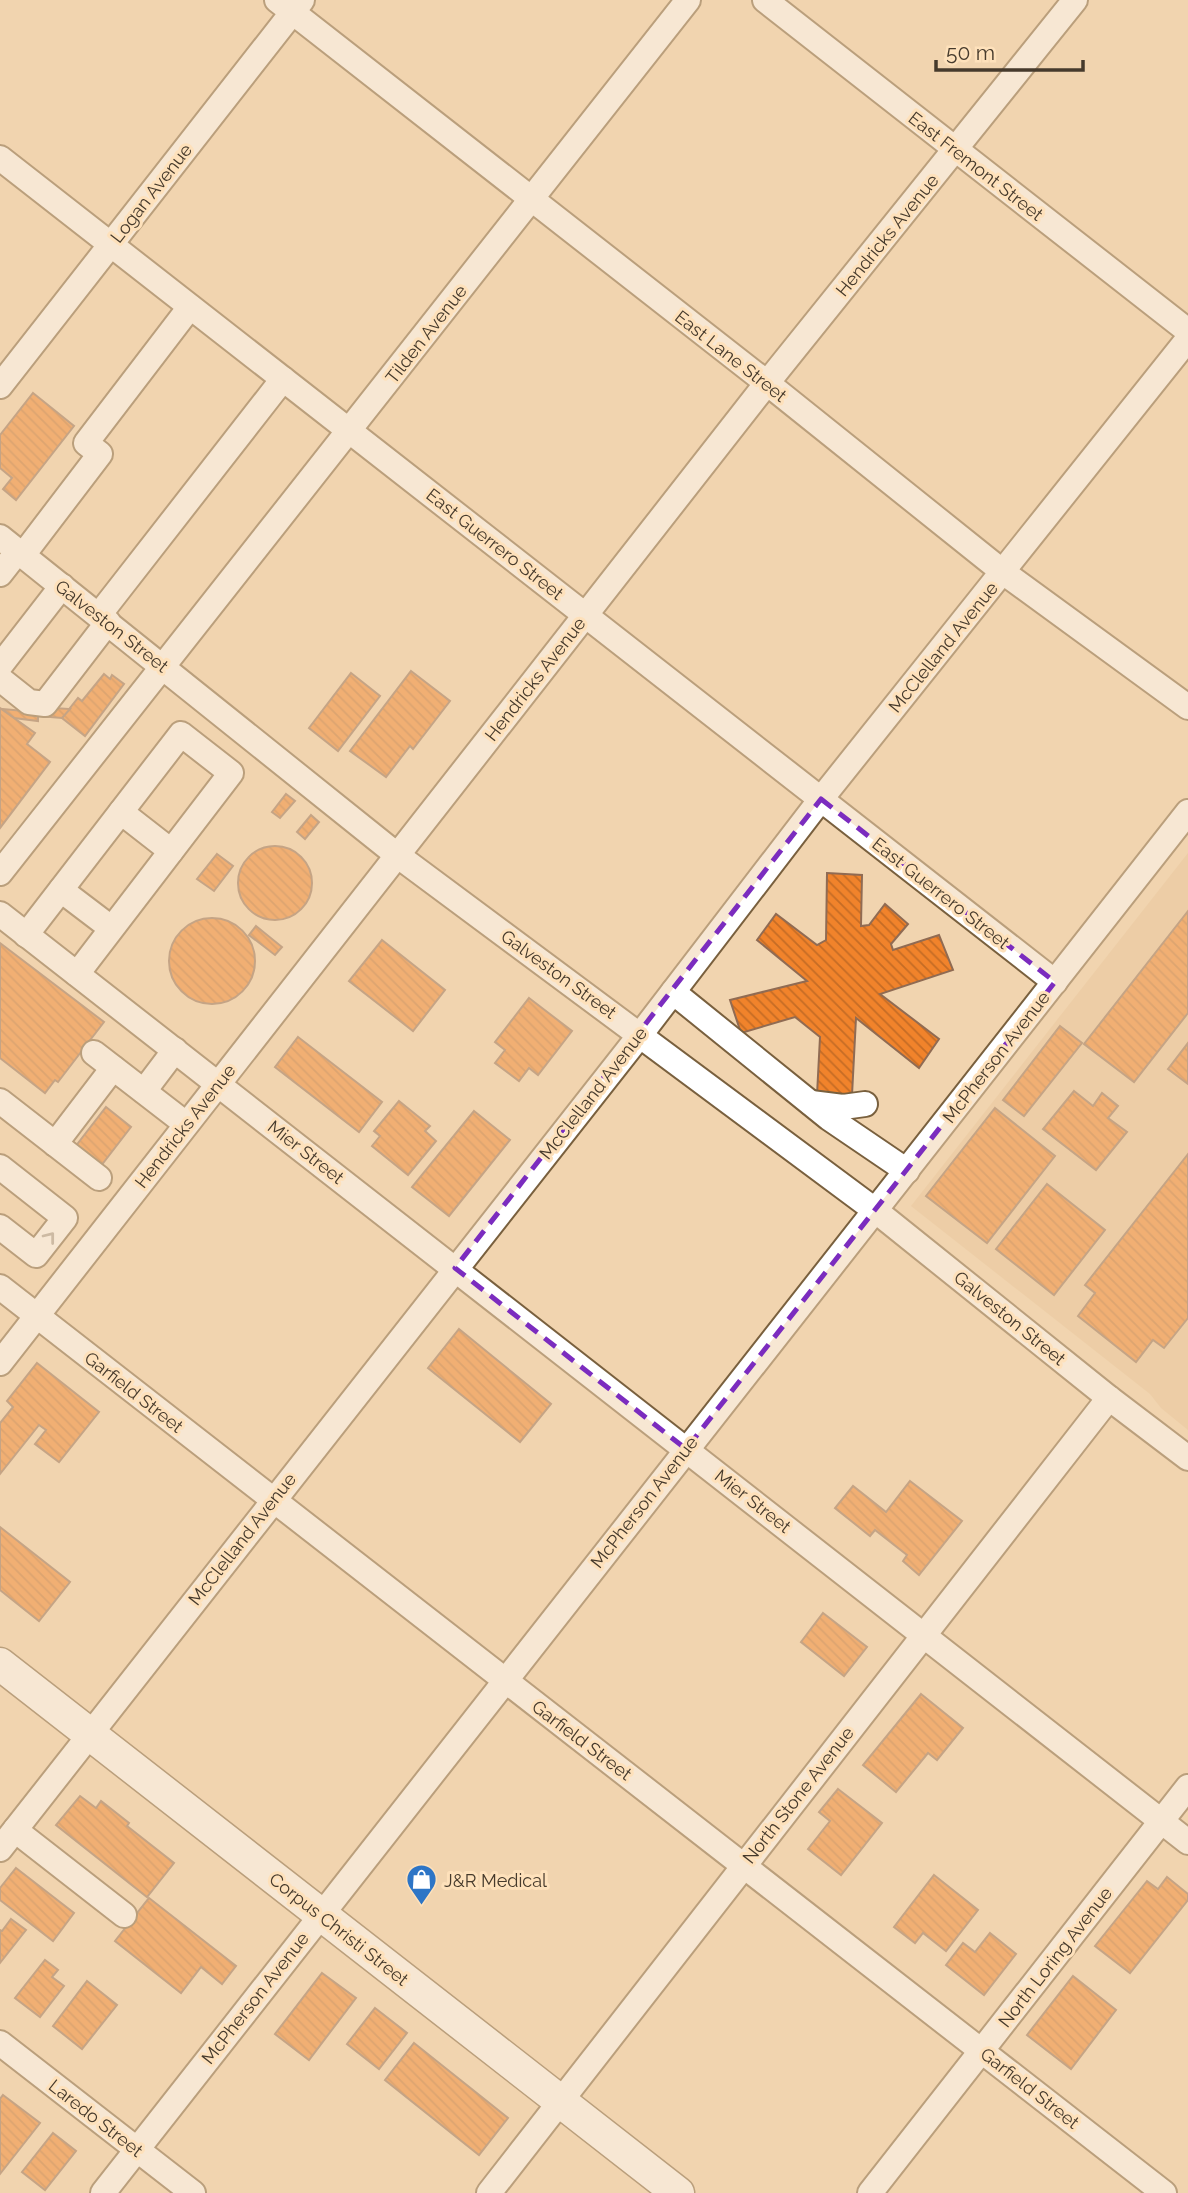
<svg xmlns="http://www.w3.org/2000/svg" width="1188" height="2193" font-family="Raleway,sans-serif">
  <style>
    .built { fill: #e8c69b }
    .building { fill: url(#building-back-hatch); stroke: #906b53; stroke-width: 2 }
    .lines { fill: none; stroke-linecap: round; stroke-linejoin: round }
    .minor-casing { stroke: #79603e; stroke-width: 28 }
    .major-casing { stroke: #79603e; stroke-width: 35 }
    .minor { stroke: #fff; stroke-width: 24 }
    .major { stroke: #fff; stroke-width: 32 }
    .oneway { stroke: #a29c96 }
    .marked { fill: none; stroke: #7b2cbf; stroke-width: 5; stroke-dasharray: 14 9; stroke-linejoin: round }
    .labels { text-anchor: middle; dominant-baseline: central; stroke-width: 6; stroke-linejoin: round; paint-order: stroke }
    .street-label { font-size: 18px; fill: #463a2c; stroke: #fee1bb }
    .poi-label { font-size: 18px; fill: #463a2c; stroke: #fee1bb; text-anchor: start }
  </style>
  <defs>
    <pattern id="building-back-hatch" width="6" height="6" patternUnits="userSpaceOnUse" patternTransform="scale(1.75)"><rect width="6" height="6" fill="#f1832b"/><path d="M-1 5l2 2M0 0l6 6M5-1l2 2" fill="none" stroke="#c56c25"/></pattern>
  </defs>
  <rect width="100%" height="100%" fill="#f1d4af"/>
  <polygon class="built" points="1188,853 1188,1430 1161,1408 1150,1394 911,1206"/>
  <g class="building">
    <polygon points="33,393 74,426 16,500 3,489 12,478 0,468 0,435"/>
    <polygon points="411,671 450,701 413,749 410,746 386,777 350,751"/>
    <polygon points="351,673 380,696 338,751 309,728"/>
    <polygon points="104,674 110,679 112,675 124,684 85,736 62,718 78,698 82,701"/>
    <polygon points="24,706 70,709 62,718 38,716 38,721 14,718 2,709 24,711"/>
    <polygon points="0,708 35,733 27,744 50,762 0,828"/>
    <polygon points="286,794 295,801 280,818 272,812"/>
    <polygon points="311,815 319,822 305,839 297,832"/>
    <circle cx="275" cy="883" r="37"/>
    <polygon points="217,854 233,866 214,891 197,879"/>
    <polygon points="827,873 862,875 861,926 869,925 885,904 908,924 891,944 893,950 939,935 953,970 880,994 939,1039 919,1068 856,1018 852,1095 817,1095 820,1037 795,1017 741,1033 730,1000 807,981 757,940 776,914 817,945 826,940"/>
    <polygon points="1188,911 1188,1013 1134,1082 1084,1044"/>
    <circle cx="212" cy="961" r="43"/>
    <polygon points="256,926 282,947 275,955 249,935"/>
    <polygon points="382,940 445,990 413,1031 349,981"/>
    <polygon points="0,943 104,1022 58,1082 55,1080 45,1093 0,1058"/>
    <polygon points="529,998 572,1031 538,1075 529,1068 519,1081 495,1063 505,1050 495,1042"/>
    <polygon points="1060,1026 1082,1043 1024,1116 1003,1100"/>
    <polygon points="298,1037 382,1102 359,1132 275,1067"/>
    <polygon points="1188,1043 1188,1084 1168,1069"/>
    <polygon points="1074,1091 1093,1106 1102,1093 1118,1106 1108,1118 1127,1132 1096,1170 1043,1129"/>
    <polygon points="399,1101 430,1126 425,1131 436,1141 408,1175 372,1146 380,1136 374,1131"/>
    <polygon points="106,1107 131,1127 100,1167 75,1147"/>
    <polygon points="995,1108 1055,1156 987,1243 926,1196"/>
    <polygon points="474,1111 510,1140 449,1216 412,1187"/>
    <polygon points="1188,1154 1188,1318 1164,1348 1153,1340 1136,1362 1078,1316 1095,1293 1085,1285"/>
    <polygon points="1047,1184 1105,1230 1054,1295 996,1249"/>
    <polygon points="459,1329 551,1404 520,1442 428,1368"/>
    <polygon points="37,1363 99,1412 59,1462 35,1444 46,1430 39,1425 0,1474 0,1423 13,1407 7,1401"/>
    <polygon points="910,1481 962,1521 919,1575 903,1561 907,1555 875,1530 870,1536 835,1508 853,1486 886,1512"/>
    <polygon points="0,1527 70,1582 39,1621 0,1590"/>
    <polygon points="823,1613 867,1647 844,1676 801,1642"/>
    <polygon points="921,1694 963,1728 937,1760 928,1753 896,1792 863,1765"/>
    <polygon points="838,1789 882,1823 841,1875 808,1849 830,1821 819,1812"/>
    <polygon points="80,1796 96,1808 101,1801 129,1823 127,1826 174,1863 147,1897 56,1825"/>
    <polygon points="16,1868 74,1913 53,1941 0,1900 0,1888"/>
    <polygon points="934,1875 978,1910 946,1951 923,1933 915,1943 894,1927"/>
    <polygon points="1167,1877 1188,1894 1188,1900 1130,1973 1095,1946 1147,1881 1158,1889"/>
    <polygon points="149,1898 236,1966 222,1984 201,1967 181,1993 115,1941"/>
    <polygon points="11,1919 26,1930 0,1963 0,1930 2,1931"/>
    <polygon points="990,1933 1016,1954 984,1995 946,1965 963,1943 975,1952"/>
    <polygon points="45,1960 58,1970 52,1977 64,1986 40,2017 15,1998"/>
    <polygon points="322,1973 356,1998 309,2060 275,2034"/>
    <polygon points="1073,1976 1116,2010 1071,2069 1027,2035"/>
    <polygon points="87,1981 117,2005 82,2049 53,2026"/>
    <polygon points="375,2008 407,2033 379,2069 347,2044"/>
    <polygon points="414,2043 508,2118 479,2155 385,2080"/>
    <polygon points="3,2095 40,2123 0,2174 0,2099"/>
    <polygon points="53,2133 76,2151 45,2190 22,2172"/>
  </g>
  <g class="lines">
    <defs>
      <g id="minor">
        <polyline points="277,0 767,383 1003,572 1188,707"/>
        <polyline points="765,0 1188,331"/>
        <polyline points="0,158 1055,982"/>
        <polyline points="0,386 302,0"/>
        <polyline points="0,537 397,855 876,1211 1109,1398 1188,1458"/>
        <polyline points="23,555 100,454 86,443 190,307"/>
        <polyline points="0,574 18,551"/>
        <polyline points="99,615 283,379"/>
        <polyline points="0,666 62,586"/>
        <polyline points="0,679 29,702 45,704 108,622"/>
        <polyline points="121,812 171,851"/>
        <polyline points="0,873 688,0"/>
        <polyline points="61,890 111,928"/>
        <polyline points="0,914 1188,1842"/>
        <polyline points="26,935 181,734 231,773 77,974"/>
        <polyline points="673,992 829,1118 907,1171"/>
        <polyline points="94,1053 186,1124"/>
        <polyline points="144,1091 175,1050"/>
        <polyline points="0,1101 99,1178"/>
        <polyline points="811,1103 843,1107 865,1104"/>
        <polyline points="55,1144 113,1068"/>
        <polyline points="0,1167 65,1218 36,1255 0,1227"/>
        <polyline points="0,1287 1164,2193"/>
        <polyline points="0,1363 767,383 1075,0"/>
        <polyline points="15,1830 124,1915"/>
        <polyline points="0,1849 640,1035 821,799 1188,339"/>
        <polyline points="0,2043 193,2193"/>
        <polyline points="103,2193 1188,812"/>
        <polyline points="489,2193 1109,1398"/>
        <polyline points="870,2193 1188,1787"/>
      </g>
      <polyline id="major" points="0,1664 678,2193"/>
    </defs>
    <use href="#minor" class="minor-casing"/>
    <use href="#major" class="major-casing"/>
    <use href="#minor" class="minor"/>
    <use href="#major" class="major"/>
  </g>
  <defs><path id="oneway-chevron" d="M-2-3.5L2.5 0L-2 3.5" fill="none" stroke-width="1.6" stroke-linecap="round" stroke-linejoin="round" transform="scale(1.75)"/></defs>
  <use class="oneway" href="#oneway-chevron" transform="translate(50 1237) rotate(-52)"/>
  <path d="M0 0H1188V2193H0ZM821,799L1055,982L686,1449L455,1268Z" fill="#f1d4af" fill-opacity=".55" fill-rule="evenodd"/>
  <path class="marked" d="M821,799L1055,982L686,1449L455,1268Z"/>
  <defs>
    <symbol id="shop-pin" viewBox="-11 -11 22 30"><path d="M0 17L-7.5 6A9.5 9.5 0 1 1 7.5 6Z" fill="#2d75c6" stroke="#fee1bb"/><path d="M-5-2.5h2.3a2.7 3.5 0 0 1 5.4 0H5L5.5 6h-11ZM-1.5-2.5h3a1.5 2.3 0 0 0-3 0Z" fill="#fff"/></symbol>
  </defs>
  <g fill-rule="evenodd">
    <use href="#shop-pin" x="404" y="1862" width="35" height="47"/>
  </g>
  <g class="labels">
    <g class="street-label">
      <text transform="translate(976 166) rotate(38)">East Fremont Street</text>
      <text transform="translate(151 193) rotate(-52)">Logan Avenue</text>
      <text transform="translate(887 235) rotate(-51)">Hendricks Avenue</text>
      <text transform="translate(426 334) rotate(-52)">Tilden Avenue</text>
      <text transform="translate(731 356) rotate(38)">East Lane Street</text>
      <text transform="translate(495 544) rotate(38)">East Guerrero Street</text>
      <text transform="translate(112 626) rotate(38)">Galveston Street</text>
      <text transform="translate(943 647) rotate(-51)">McClelland Avenue</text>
      <text transform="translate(535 679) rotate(-52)">Hendricks Avenue</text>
      <text transform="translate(941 893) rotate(38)">East Guerrero Street</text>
      <text transform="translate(559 974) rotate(36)">Galveston Street</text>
      <text transform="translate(996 1057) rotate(-52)">McPherson Avenue</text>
      <text transform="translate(593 1093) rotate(-52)">McClelland Avenue</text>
      <text transform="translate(185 1126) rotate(-52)">Hendricks Avenue</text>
      <text transform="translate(306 1152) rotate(38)">Mier Street</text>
      <text transform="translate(1010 1318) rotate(39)">Galveston Street</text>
      <text transform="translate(134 1392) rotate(38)">Garfield Street</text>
      <text transform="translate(753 1501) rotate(38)">Mier Street</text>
      <text transform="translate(644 1502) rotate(-52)">McPherson Avenue</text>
      <text transform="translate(242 1539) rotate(-52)">McClelland Avenue</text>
      <text transform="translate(582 1740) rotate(37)">Garfield Street</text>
      <text transform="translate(798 1795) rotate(-52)">North Stone Avenue</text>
      <text transform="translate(339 1929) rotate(38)">Corpus Christi Street</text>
      <text transform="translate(1055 1957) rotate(-52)">North Loring Avenue</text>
      <text transform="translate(255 1998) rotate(-52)">McPherson Avenue</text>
      <text transform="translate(1030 2088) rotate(38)">Garfield Street</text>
      <text transform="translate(96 2118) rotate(38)">Laredo Street</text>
    </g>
    <g class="poi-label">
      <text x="444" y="1880">J&amp;R Medical</text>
    </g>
  </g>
  <path d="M936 60v10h147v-10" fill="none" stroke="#463a2c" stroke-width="3.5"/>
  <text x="946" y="60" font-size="21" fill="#463a2c" stroke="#fee1bb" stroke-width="5" paint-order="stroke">50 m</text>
</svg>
